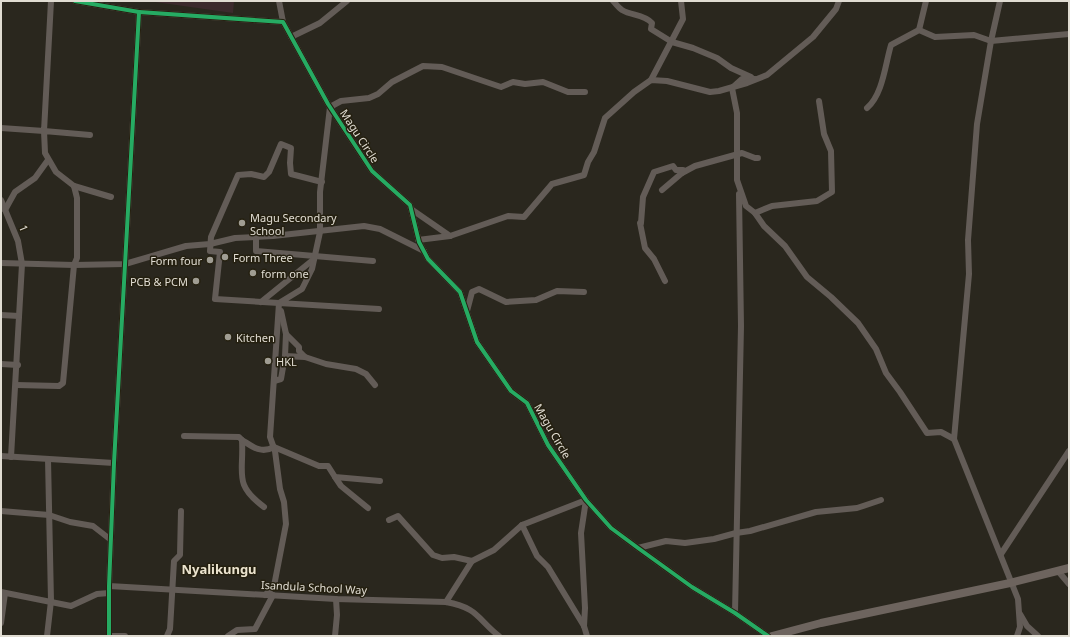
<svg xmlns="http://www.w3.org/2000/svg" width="1070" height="637" font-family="'Noto Sans',sans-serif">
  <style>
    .medical { fill: #3c2a2d }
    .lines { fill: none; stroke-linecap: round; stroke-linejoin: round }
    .minor { stroke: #635c57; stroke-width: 6 }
    .major { stroke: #6d645e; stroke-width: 8 }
    .cycleway-casing { stroke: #252010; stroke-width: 6 }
    .cycleway { stroke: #26ab63; stroke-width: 4 }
    .poi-dot { fill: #a09d93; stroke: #252010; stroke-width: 1.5 }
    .labels { text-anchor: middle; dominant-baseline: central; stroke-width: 3; stroke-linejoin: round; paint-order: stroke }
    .street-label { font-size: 11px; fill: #e0dcd2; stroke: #252010 }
    .poi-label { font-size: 11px; fill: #e0dcd2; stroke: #252010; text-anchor: start }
    .quarter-label { font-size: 13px; font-weight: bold; fill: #ebe3ce; stroke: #252010 }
  </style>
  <rect width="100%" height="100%" fill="#2a271e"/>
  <polygon class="medical" points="148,1 234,1 233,13"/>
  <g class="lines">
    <g class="minor">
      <polyline points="75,1 139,12 114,463 109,586 109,636"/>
      <polyline points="279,1 283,22"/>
      <path d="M613,1C616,4 619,8 622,10C632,16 643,14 652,23L651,29L672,42L693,48L717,58L731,68L751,77"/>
      <polyline points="1000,1 991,41 977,124 968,240 969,274 954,439 1018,599 1020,627 1017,636"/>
      <polyline points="139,12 283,22 328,104 372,171 410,205 419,242 428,259 460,292 477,342 511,391 527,403 548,445 586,500 611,528 638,548 692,587 735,613 768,636"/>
      <polyline points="919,30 926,1"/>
      <polyline points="291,37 320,23 347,1"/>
      <polyline points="755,79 742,79 732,88 737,113 737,180 746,206 755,213 764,226 785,246 807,277 831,297 858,323 876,349 886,373 900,392 927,433 941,432 954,439"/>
      <polyline points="651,80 683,19 681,1"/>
      <path d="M867,108C883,94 885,65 891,45L919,30L935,37L974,35L991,41L1069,34"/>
      <polyline points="1,128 44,131 51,1"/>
      <polyline points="74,186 111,197"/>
      <polyline points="662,190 682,173"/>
      <polyline points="1,200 18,241 22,264 11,457"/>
      <polyline points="411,209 450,236 508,216 524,217 552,184 584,175 588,162 594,152 605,118 634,92 651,80 667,81 710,92 719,91 747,83 767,75 813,37 836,9 839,1"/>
      <polyline points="5,210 15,192 35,178 48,160"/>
      <polyline points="755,213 772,206 817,201 832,192 831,151 824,134 819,101"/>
      <polyline points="640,223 645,248 654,259 665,281"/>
      <polyline points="641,223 643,197 654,172 673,166 676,170 683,170 682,173 695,166 742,153 755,158 758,158"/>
      <polyline points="256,237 256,251 373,261"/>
      <polyline points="418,240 450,236"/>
      <polyline points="1,263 74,265 125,264 186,246 210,244 235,238 273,236 364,226 380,229 424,251"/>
      <polyline points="261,302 314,259"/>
      <polyline points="279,303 215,299 220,252 210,251 211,237 238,175 251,174 264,177 269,172 281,144 291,148 290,163 291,174 322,182"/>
      <polyline points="379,309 279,303 302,289 312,269 320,232 320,192 330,107 341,101 369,98 378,94 392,82 423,66 442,67 501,87 513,82 525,84 543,82 568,92 585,92"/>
      <polyline points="281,311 286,334 299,347 299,351 305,357"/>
      <polyline points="467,311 472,292 479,289 506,302 536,300 557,291 584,292"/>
      <polyline points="1,315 19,316"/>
      <polyline points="285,356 286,334"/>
      <polyline points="1,364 18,365"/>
      <polyline points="274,381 281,379 285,356 305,357 326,364 356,369 366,374 375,385"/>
      <polyline points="16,385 59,386 63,383 74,265 77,258 77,198 74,186 56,172 45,153 44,131 90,135"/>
      <path d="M184,436L239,437L242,440C244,474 233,484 264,507"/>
      <path d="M242,440C253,447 261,454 274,447L319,466H328L335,477L380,481"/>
      <polyline points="1,456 114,463"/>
      <polyline points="335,477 341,486 368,508"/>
      <polyline points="1,511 49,515 70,522 93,526 111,540"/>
      <polyline points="389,520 398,516 433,555 442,558 454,557 472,561"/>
      <polyline points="522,525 537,556 548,567 584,626 587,636"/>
      <polyline points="638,548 666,541 685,543 714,539 736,533 750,531 816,512 857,508 881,500"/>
      <polyline points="1001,554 1069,451"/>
      <polyline points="1058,571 1069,584"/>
      <path d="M109,586L336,599L446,602C479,608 477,619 499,636"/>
      <polyline points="1,592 71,606 97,594 109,593"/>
      <polyline points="265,595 274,586 286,524 284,502 280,489 275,451 270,437 279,303"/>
      <polyline points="446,602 472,561 494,550 522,525 586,500"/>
      <polyline points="735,613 741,326 739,194"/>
      <polyline points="1020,614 1027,626 1038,636"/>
      <polyline points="1,623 5,593"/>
      <polyline points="584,626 585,608 581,533 586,500"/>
      <polyline points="47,636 51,601 48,459"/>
      <polyline points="109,636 125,636"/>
      <polyline points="167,636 170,629 174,561 180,555 181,511"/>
      <polyline points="228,636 237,630 255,629 273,595"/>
      <polyline points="335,636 337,615 336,599"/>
    </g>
    <polyline class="major" points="772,636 821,623 1010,583 1069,568"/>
    <defs>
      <g id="cycleway">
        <polyline points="75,1 139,12 114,463 109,586 109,636"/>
        <polyline points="139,12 283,22 328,104 372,171 410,205 419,242 428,259 460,292 477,342 511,391 527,403 548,445 586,500 611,528 638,548 692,587 735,613 768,636"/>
      </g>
    </defs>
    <use href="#cycleway" class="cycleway-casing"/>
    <use href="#cycleway" class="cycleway"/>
  </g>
  <g class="poi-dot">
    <circle cx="242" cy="223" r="4"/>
    <circle cx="225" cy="257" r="4"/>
    <circle cx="210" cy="260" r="4"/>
    <circle cx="253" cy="273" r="4"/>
    <circle cx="196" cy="281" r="4"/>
    <circle cx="228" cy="337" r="4"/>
    <circle cx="268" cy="361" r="4"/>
  </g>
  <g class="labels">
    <g class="street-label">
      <text transform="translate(360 136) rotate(57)">Magu Circle</text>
      <text transform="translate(24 228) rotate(69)">1</text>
      <text transform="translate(553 431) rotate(60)">Magu Circle</text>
      <text transform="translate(314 587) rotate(3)">Isandula School Way</text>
    </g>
    <g class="poi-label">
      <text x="250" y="217">Magu Secondary<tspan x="250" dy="13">School</tspan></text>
      <text x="233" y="257">Form Three</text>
      <text x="202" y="260" text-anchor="end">Form four</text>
      <text x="261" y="273">form one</text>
      <text x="188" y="281" text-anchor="end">PCB &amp; PCM</text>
      <text x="236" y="337">Kitchen</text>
      <text x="276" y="361">HKL</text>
    </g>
    <g class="quarter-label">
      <text x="219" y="569">Nyalikungu</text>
    </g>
  </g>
  <rect width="1070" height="637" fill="none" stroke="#e0dcd2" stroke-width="4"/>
</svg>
